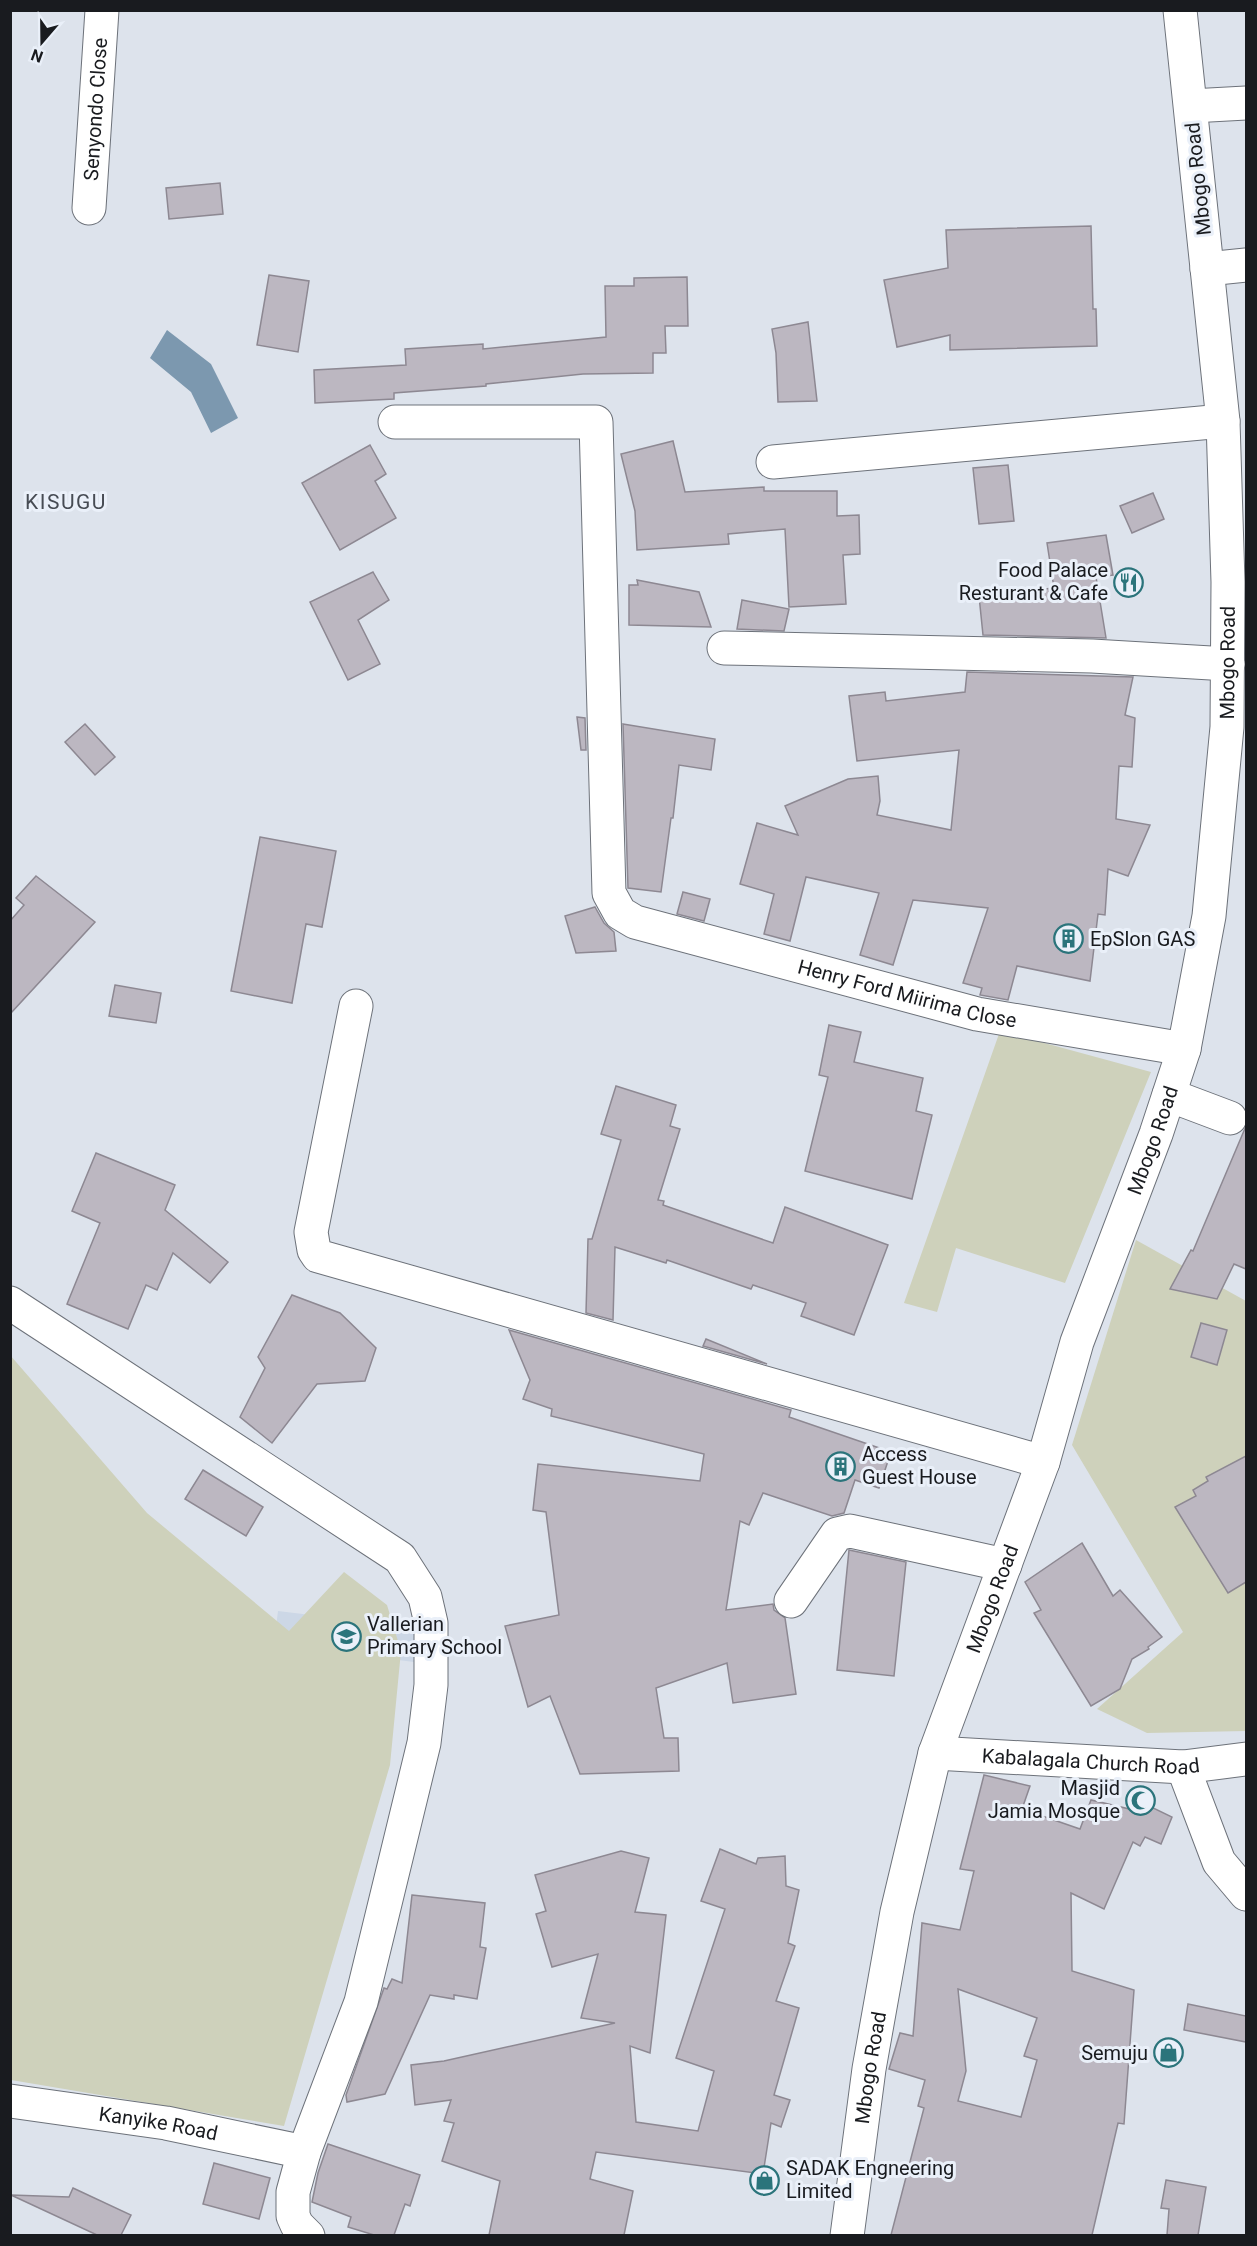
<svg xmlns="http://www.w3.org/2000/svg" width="1257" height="2246" font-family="Roboto,sans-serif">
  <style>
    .built { fill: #ccd7e6 }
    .green { fill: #ced1bb }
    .water { fill: #7c98af }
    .building { fill: #bcb7c1; stroke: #8d8892; stroke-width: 1.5; fill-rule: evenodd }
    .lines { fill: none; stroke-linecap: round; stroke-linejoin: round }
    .minor-casing { stroke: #6d727a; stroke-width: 35 }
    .minor { stroke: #fff; stroke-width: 33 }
    .labels { text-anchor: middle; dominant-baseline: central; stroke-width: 6; stroke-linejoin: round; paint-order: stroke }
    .street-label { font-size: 20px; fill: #191b1f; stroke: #eaf0f9 }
    .poi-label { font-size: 20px; fill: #191b1f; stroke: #eaf0f9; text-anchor: start }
    .neighbourhood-label { font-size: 21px; letter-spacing: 1.5px; fill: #474c54; stroke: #eaf0f9 }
  </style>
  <rect width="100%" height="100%" fill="#dde3ec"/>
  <polygon class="built" points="278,1611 418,1628 414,1662 274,1644"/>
  <g class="green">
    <polygon points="1000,1031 1151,1072 1065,1283 956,1248 937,1312 904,1303"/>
    <polygon points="1136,1240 1246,1301 1246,1731 1147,1733 1097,1709 1183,1632 1072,1445"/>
    <polygon points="10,1355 147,1513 289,1631 344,1572 387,1605 401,1651 390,1765 284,2126 11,2080"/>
  </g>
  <polygon class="water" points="167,330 211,364 238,418 211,433 191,392 150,358"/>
  <g class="building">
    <polygon points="220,183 223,214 169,219 166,188"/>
    <polygon points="1091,226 1093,309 1096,309 1097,346 950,350 950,335 897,347 884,280 948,268 946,230"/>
    <polygon points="269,275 309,281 298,352 257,345"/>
    <polygon points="687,277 688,326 665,326 666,353 653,353 653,373 583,374 486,384 486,386 394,393 394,399 315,403 314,370 406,365 405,349 483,344 483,349 606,337 605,286 634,286 634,278"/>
    <polygon points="808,322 817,401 778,402 776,353 772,329"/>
    <polygon points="673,441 685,492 764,487 764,491 837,491 837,516 859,515 860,554 843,555 846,604 789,607 785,529 728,534 729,544 637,550 635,511 621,454"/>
    <polygon points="370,445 386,474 375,481 396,518 340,550 302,483"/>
    <polygon points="1008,465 1014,521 979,524 973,468"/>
    <polygon points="1153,493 1164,519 1132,533 1120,506"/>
    <polygon points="1106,535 1113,575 1096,577 1106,638 983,635 979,596 1054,588 1047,543"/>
    <polygon points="373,572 389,600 358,620 380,664 348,680 310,602"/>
    <polygon points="637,580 699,592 711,627 629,625 629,585 638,585"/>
    <polygon points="742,600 789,609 784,631 737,629"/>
    <polygon points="967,672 1133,677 1125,715 1135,718 1132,767 1119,766 1116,819 1150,825 1128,876 1108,869 1105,915 1098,914 1090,981 1017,966 1008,1000 980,995 982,988 963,983 988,908 913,900 893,965 860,955 879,893 806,877 790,941 764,934 774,894 740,884 757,823 798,835 785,806 848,779 878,776 880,801 877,815 951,830 959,750 857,761 849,696 885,692 886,701 965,692"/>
    <polygon points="577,717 585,718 586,750 581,750"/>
    <polygon points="85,724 115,757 95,775 65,742"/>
    <polygon points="623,724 715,739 711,770 679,765 673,818 671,818 661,892 628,888"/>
    <polygon points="260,837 336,851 322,927 306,924 292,1003 231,991"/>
    <polygon points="36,876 95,922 10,1014 10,921 24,905 16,898"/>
    <polygon points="683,892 710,899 704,921 677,914"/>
    <polygon points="595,907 604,923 614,932 616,951 576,953 565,916"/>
    <polygon points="115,985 161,993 156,1023 109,1016"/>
    <polygon points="829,1025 861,1032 854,1062 923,1078 916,1111 932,1115 912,1199 805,1171 828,1077 819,1075"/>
    <polygon points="616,1086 676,1105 670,1126 680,1129 658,1200 664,1201 663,1205 773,1243 785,1207 888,1245 854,1335 801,1316 806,1303 753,1285 751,1289 667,1260 666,1263 615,1247 613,1320 586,1313 588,1239 592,1239 621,1140 601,1134"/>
    <polygon points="1246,1126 1246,1269 1234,1264 1217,1299 1170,1289 1191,1250 1193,1251"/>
    <polygon points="96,1153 175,1185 165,1210 228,1262 210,1283 173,1253 157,1290 146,1285 128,1329 67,1304 100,1223 72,1211"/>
    <polygon points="292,1295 340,1313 376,1348 365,1381 317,1384 272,1443 240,1417 265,1368 258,1357"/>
    <polygon points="1201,1323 1227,1330 1217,1365 1191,1357"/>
    <polygon points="509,1330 791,1410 789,1417 891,1452 879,1488 855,1480 844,1513 832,1516 763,1493 749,1525 740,1521 726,1610 773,1604 774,1610 785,1618 796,1694 733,1703 727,1663 656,1688 664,1738 678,1738 679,1771 580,1774 550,1696 528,1707 505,1626 559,1615 546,1512 533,1510 538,1464 700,1481 704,1454 551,1416 552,1409 523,1399 530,1380"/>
    <polygon points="706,1339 767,1364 703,1346"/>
    <polygon points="1246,1456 1246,1582 1228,1593 1175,1507 1196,1496 1193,1490 1208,1481 1206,1477"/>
    <polygon points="203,1470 263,1507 246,1536 185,1499"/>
    <polygon points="1082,1543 1113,1596 1120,1590 1162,1637 1148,1647 1149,1649 1132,1659 1120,1689 1091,1706 1034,1613 1041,1610 1025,1582"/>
    <polygon points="849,1550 906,1562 894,1676 837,1670"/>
    <path d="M984,1775L1030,1786L1022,1809L1080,1829L1091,1800L1138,1811L1141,1802L1172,1817L1161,1844L1145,1837L1140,1846L1133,1842L1104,1909L1071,1893L1072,1971L1134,1990L1124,2124L1118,2123L1092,2235H891L924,2108L918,2106L925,2080L889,2069L900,2033L913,2036L922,1923L960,1930L974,1871L960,1869ZM958,1989L1037,2018L1024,2056L1037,2060L1021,2117L958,2101L966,2071Z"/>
    <polygon points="720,1849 756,1864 758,1858 785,1856 786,1886 799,1890 788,1943 795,1946 776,2001 799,2008 774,2095 790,2100 781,2127 771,2123 763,2174 596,2152 590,2179 633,2191 624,2235 489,2235 500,2181 442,2161 454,2123 444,2121 451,2100 415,2105 411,2065 444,2061 615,2023 581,2018 598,1954 552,1967 536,1914 546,1911 535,1875 621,1851 649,1858 635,1912 666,1915 650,2053 630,2046 636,2122 698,2131 714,2071 676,2058 725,1909 701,1901"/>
    <polygon points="412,1895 485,1903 480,1947 486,1948 477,1999 454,1995 454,1999 430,1995 385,2094 347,2102 346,2095 384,1988 387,1989 392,1979 402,1983"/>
    <polygon points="1188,2004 1246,2016 1246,2042 1184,2030"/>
    <polygon points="328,2144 420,2175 410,2206 405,2204 394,2235 374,2235 348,2227 351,2217 312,2202 318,2173"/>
    <polygon points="214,2163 270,2178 259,2219 203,2204"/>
    <polygon points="1166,2180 1206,2187 1198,2235 1167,2235 1169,2209 1161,2208"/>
    <polygon points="73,2188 131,2215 121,2235 97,2235 11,2195 69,2197"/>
  </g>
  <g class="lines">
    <defs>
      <g id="minor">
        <polyline points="1191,106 1246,103"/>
        <path id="s1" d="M89,208L102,10"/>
        <polyline points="1207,269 1246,265"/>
        <path id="s2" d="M395,422H596L609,893L620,913L635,922L977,1014L1184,1049"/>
        <polyline points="773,462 1223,421"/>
        <polyline points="724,648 1092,656 1228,664"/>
        <polyline points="356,1006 311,1232 314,1250 318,1256 1043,1462"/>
        <polyline points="1169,1095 1230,1118"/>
        <polyline points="10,1303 400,1558 425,1597 431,1623 431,1685 424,1743 361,2002 304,2152 293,2192 293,2216 297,2225 308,2236"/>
        <polyline points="791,1601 837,1534 850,1531 1005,1565"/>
        <path id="s3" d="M935,1753L1183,1767L1246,1759"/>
        <polyline points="1183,1767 1219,1862 1246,1894"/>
        <path id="s4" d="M10,2101L166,2123L304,2152"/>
        <path id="s5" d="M847,2236L869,2069L897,1912L935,1753L1043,1462L1077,1342L1156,1134L1184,1049L1209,916L1227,727L1228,582L1223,421L1180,10"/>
      </g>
    </defs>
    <use href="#minor" class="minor-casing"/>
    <use href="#minor" class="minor"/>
  </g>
  <defs>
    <symbol id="restaurant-ring" viewBox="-11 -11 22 22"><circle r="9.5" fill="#eaf0f9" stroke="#2b747b" stroke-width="1.5"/><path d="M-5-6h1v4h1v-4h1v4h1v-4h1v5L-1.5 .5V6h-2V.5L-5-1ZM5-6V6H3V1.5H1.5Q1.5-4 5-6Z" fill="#2b747b"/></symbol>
    <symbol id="building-ring" viewBox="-11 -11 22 22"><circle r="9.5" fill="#eaf0f9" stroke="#2b747b" stroke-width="1.5"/><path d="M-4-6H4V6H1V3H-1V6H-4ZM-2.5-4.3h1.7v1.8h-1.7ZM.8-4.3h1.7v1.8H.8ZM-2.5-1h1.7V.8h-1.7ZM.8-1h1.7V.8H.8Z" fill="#2b747b"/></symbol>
    <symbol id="school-ring" viewBox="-11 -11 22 22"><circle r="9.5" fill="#eaf0f9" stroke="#2b747b" stroke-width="1.5"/><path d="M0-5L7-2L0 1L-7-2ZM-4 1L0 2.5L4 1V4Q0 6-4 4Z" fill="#2b747b"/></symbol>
    <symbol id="mosque-ring" viewBox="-11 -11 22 22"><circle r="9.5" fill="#eaf0f9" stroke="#2b747b" stroke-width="1.5"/><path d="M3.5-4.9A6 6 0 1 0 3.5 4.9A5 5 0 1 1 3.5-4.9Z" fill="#2b747b"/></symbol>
    <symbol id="shop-ring" viewBox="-11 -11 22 22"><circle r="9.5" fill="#eaf0f9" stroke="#2b747b" stroke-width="1.5"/><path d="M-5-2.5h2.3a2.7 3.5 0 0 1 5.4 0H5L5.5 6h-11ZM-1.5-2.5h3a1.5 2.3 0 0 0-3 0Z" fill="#2b747b"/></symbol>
  </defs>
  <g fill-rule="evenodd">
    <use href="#restaurant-ring" x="1112" y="566" width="33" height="33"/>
    <use href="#building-ring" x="1052" y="922" width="33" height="33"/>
    <use href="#building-ring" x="824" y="1450" width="33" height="33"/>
    <use href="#school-ring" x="330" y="1620" width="33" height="33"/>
    <use href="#mosque-ring" x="1124" y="1784" width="33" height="33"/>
    <use href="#shop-ring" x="1152" y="2036" width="33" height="33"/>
    <use href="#shop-ring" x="748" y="2164" width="33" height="33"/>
  </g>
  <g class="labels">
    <g class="street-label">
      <text stroke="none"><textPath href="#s1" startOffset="99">Senyondo Close</textPath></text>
      <text transform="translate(1198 179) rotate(-96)">Mbogo Road</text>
      <text stroke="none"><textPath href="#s5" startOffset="1628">Mbogo Road</textPath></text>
      <text stroke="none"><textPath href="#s2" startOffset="994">Henry Ford Miirima Close</textPath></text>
      <text stroke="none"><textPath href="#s5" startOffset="1142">Mbogo Road</textPath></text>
      <text stroke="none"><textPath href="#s5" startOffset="656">Mbogo Road</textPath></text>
      <text stroke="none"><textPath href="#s3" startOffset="156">Kabalagala Church Road</textPath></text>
      <text stroke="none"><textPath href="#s5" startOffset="170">Mbogo Road</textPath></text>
      <text stroke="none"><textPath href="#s4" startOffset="150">Kanyike Road</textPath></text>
    </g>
    <g class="poi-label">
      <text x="1108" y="570" text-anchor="end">Food Palace<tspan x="1108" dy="23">Resturant &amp; Cafe</tspan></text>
      <text x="1090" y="939">EpSlon GAS</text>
      <text x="862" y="1454">Access<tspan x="862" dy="23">Guest House</tspan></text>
      <text x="367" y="1624">Vallerian<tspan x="367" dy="23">Primary School</tspan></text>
      <text x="1120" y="1788" text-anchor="end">Masjid<tspan x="1120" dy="23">Jamia Mosque</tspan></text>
      <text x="1148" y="2053" text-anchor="end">Semuju</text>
      <text x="786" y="2168">SADAK Engneering<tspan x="786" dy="23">Limited</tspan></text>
    </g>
    <g class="neighbourhood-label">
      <text x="66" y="502">KISUGU</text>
    </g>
  </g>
  <rect width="1257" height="2246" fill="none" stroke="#191b1f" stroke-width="24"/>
  <g transform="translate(42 42) rotate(200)" stroke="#eaf0f9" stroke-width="4.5" paint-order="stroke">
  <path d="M0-4.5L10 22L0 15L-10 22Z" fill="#191b1f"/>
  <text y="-9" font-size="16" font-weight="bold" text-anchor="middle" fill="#191b1f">N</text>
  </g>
</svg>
